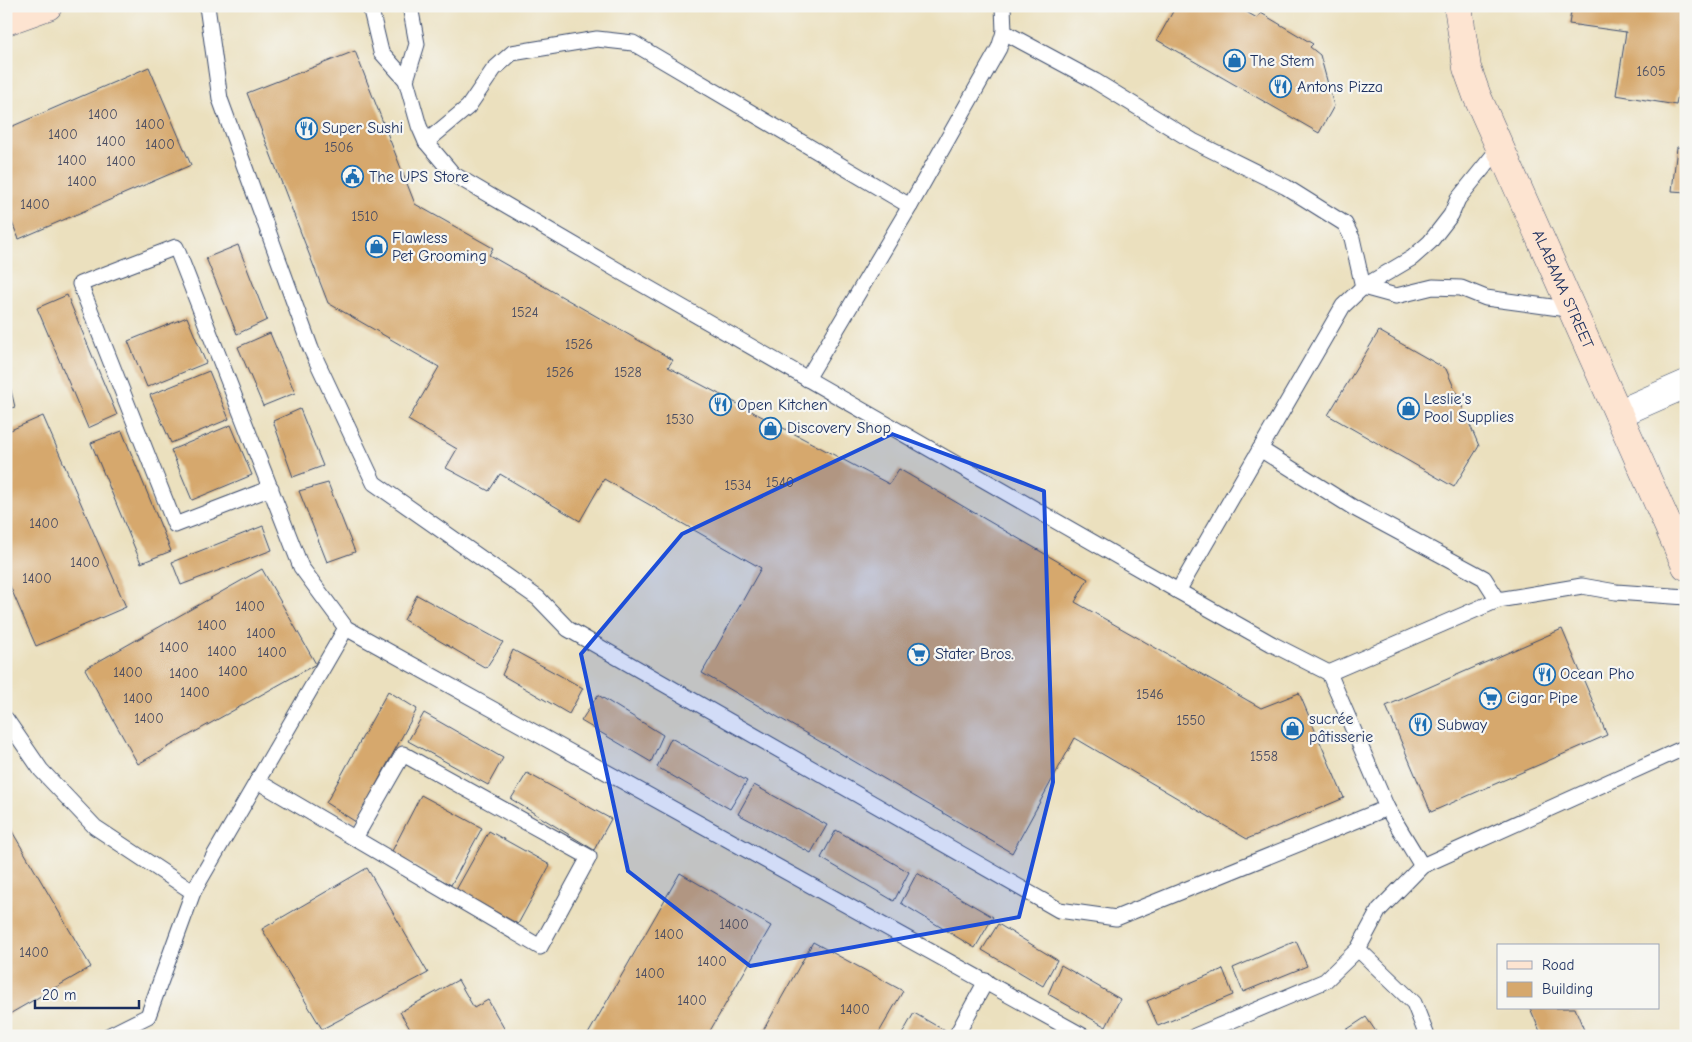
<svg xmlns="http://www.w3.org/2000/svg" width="1692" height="1042" font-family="'Comic Neue',sans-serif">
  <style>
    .building { fill: #d6a86d }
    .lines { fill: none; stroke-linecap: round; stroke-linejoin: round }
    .lane-casing { stroke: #3a4a6c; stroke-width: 17 }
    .street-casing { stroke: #3a4a6c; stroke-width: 29 }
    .secondary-casing { stroke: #3a4a6c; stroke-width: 29 }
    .lane { stroke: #fff; stroke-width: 15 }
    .street { stroke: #fff; stroke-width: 28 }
    .secondary { stroke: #fde4d1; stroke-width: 28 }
    .marked { fill: #1d4ed8; fill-opacity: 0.2; stroke: #1d4ed8; stroke-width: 4; stroke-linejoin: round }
    .labels { text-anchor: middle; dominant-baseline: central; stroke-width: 4.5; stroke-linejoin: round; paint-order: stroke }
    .number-label { font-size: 14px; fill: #4a4d62 }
    .poi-label { font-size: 16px; fill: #1b2f5e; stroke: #f6f6f2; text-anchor: start }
    .street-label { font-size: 16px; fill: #1b2f5e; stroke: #f6f6f2 }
  </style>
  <rect width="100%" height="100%" fill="#f6f6f2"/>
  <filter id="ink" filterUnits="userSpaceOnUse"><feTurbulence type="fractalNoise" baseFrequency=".02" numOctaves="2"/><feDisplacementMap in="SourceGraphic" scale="10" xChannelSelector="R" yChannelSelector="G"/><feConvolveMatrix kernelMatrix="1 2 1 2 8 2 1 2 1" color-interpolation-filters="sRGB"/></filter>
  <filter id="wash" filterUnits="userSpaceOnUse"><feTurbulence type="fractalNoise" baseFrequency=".0096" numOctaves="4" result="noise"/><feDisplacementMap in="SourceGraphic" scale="20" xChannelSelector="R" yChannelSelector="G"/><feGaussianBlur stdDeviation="1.12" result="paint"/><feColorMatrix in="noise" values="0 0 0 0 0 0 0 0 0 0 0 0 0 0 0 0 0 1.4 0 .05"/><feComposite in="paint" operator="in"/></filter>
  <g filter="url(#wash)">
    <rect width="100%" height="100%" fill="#ebe0be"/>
    <g id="blocks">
      <g class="building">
        <polygon points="1176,6 1204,6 1209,9 1236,6 1257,18 1261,13 1313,44 1310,47 1320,55 1334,106 1319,133 1157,40"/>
        <polygon points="1572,6 1686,6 1686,47 1676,105 1616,95 1626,32 1569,24"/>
        <polygon points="355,51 415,204 493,248 489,255 673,360 668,367 889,484 899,469 1088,579 1075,602 1261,708 1299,693 1344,798 1247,839 1075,738 1012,853 702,673 761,568 604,479 580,521 500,474 489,491 446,468 457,449 408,420 439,367 328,303 247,93"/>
        <polygon points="149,67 191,165 19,239 6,209 6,129"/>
        <polygon points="1677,147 1686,148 1686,192 1672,191"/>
        <polygon points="238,245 267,320 237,334 206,258"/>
        <polygon points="67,295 117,415 88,428 37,308"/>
        <polygon points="187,317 206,363 147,387 128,341"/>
        <polygon points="1379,331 1446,369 1479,446 1454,487 1328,415"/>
        <polygon points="270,333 295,393 263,406 238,347"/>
        <polygon points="6,370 15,407 6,409"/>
        <polygon points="209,371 229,419 171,443 150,395"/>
        <polygon points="300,409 323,466 293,477 273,421"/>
        <polygon points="43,416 126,607 36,646 6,577 6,432"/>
        <polygon points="231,425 252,475 192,500 171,450"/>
        <polygon points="122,431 171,551 141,563 91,443"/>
        <polygon points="328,483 355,552 327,562 299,491"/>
        <polygon points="263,526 272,550 181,585 172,562"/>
        <polygon points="262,569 316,664 138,764 85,669"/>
        <polygon points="417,595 503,642 486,668 404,620"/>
        <polygon points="1562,629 1607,735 1431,812 1386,706"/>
        <polygon points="513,650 583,688 569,714 502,675"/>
        <polygon points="388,691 417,709 356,822 326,803"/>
        <polygon points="598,695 663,735 651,762 581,721"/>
        <polygon points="424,713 503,758 488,785 408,741"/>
        <polygon points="671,738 747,781 730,809 657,767"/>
        <polygon points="527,773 611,819 594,850 511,799"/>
        <polygon points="754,785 827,825 811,853 738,814"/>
        <polygon points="421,795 482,828 451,885 391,853"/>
        <polygon points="6,821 91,967 6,1016"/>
        <polygon points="836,830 909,872 894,901 821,858"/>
        <polygon points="489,831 550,865 518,924 456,890"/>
        <polygon points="367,868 428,973 322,1029 262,929"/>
        <polygon points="680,873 771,926 707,1036 587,1036"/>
        <polygon points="917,873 993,917 975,948 901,903"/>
        <polygon points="998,924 1057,960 1043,986 982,950"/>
        <polygon points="1296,941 1307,966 1243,992 1233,968"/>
        <polygon points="813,942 903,991 877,1036 760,1036"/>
        <polygon points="1061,965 1120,999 1106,1027 1048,994"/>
        <polygon points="1223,969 1233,995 1158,1026 1147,1001"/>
        <polygon points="458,980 474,1008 488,1000 505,1030 494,1036 432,1036 431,1033 426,1036 414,1036 400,1012"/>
        <polygon points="1530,1008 1575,1008 1586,1035 1542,1036"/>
        <polygon points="914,1013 954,1036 901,1036"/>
        <polygon points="1366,1017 1379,1036 1337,1036"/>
      </g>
    </g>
  </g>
  <g filter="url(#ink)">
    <use href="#blocks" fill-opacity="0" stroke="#3a4a6c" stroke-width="1"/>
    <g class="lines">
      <defs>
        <g id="lane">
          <polyline points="207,6 220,99 311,349 374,483 538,598 568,629 1059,910 1116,918 1387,808"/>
          <polyline points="370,6 381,52 406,80 419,126 426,142 453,174 619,271 1178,591 1272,644 1329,673 1387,808 1422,866"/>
          <polyline points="1003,6 1004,32 1095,81 1193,141 1286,187 1345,224 1352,238 1363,287"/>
          <polyline points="406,80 417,44 410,6"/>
          <polyline points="426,142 468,107 494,69 512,53 597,39 633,43 910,206"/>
          <polyline points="1363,287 1396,296 1433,287 1461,288 1486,298 1574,310"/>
          <polyline points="807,379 910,206 999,48 1004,32"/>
          <polyline points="1260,449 1354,508 1484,578 1498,600 1329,673"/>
          <polyline points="271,488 175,525 80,284 176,247 301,567 346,628 1083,1036"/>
          <polyline points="1178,591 1343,306 1363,287 1412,258 1430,242 1451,215 1458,199 1500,147"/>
          <polyline points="1498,600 1582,586 1616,592 1686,597"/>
          <polyline points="6,719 41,770 95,827 193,892"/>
          <polyline points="257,781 540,947 589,857 403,754 355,838"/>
          <polyline points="1358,949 1414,1003 1427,1036"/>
          <polyline points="108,1036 148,1016 193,892 346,628"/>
          <polyline points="956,1036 986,981"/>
          <polyline points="1195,1036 1325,981 1358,949 1379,910 1422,866 1686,747"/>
        </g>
        <polyline id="street" points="1620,413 1686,384"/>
        <g id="secondary">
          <path id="s1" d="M1458,6L1467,68L1477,96L1686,566"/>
          <polyline points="6,21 48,6"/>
        </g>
      </defs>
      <use href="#lane" class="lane-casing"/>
      <use href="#street" class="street-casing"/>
      <use href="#secondary" class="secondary-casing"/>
      <use href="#lane" class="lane"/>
      <use href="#street" class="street"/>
      <use href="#secondary" class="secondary"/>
    </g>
  </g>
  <path class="marked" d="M892,434L1044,491L1053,782L1019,917L750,966L628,871L581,654L682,534Z"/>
  <defs>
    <symbol id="shop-ring" viewBox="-11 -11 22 22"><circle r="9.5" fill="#f6f6f2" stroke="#1f6fb2" stroke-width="1.5"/><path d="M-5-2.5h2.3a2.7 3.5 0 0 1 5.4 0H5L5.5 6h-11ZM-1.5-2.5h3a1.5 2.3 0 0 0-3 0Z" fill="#1f6fb2"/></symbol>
    <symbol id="restaurant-ring" viewBox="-11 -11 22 22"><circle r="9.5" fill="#f6f6f2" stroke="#1f6fb2" stroke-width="1.5"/><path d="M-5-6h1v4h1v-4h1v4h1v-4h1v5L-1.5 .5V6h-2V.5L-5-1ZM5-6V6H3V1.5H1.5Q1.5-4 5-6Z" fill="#1f6fb2"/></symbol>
    <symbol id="civic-ring" viewBox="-11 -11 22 22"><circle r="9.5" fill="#f6f6f2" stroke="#1f6fb2" stroke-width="1.5"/><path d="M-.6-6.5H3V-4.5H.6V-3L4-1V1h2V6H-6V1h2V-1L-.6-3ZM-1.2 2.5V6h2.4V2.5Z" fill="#1f6fb2"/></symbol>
    <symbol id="supermarket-ring" viewBox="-11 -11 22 22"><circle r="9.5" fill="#f6f6f2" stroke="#1f6fb2" stroke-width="1.5"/><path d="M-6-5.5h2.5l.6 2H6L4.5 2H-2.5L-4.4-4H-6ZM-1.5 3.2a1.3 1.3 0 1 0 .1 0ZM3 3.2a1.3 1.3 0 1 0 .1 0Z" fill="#1f6fb2"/></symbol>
  </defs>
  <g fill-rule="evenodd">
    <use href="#shop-ring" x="1222" y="48" width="25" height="25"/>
    <use href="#restaurant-ring" x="1268" y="74" width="25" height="25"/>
    <use href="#restaurant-ring" x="294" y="116" width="25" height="25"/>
    <use href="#civic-ring" x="340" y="164" width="25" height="25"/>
    <use href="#shop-ring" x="364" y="234" width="25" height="25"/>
    <use href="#restaurant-ring" x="708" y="392" width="25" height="25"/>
    <use href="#shop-ring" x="1396" y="396" width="25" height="25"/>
    <use href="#shop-ring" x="758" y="416" width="25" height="25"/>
    <use href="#supermarket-ring" x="906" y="642" width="25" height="25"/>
    <use href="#restaurant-ring" x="1532" y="662" width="25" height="25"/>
    <use href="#supermarket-ring" x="1478" y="686" width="25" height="25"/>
    <use href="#restaurant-ring" x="1408" y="712" width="25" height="25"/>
    <use href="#shop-ring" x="1280" y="716" width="25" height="25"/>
  </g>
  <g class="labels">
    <g class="number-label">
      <text x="1651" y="71">1605</text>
      <text x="103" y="114">1400</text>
      <text x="150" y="124">1400</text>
      <text x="63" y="134">1400</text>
      <text x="111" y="141">1400</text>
      <text x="160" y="144">1400</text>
      <text x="339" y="147">1506</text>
      <text x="72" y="160">1400</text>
      <text x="121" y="161">1400</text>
      <text x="82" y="181">1400</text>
      <text x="35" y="204">1400</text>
      <text x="365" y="216">1510</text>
      <text x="525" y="312">1524</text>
      <text x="579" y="344">1526</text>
      <text x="560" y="372">1526</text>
      <text x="628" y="372">1528</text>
      <text x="680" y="419">1530</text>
      <text x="780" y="482">1540</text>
      <text x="738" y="485">1534</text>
      <text x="44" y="523">1400</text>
      <text x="85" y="562">1400</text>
      <text x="37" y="578">1400</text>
      <text x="250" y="606">1400</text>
      <text x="212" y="625">1400</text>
      <text x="261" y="633">1400</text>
      <text x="174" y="647">1400</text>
      <text x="222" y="651">1400</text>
      <text x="272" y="652">1400</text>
      <text x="233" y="671">1400</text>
      <text x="128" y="672">1400</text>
      <text x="184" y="673">1400</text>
      <text x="195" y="692">1400</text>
      <text x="1150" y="694">1546</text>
      <text x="138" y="698">1400</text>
      <text x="149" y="718">1400</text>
      <text x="1191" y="720">1550</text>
      <text x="1264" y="756">1558</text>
      <text x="734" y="924">1400</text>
      <text x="669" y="934">1400</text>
      <text x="34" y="952">1400</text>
      <text x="712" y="961">1400</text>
      <text x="650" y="973">1400</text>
      <text x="692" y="1000">1400</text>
      <text x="855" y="1009">1400</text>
    </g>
    <g class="poi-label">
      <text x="1250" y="61">The Stem</text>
      <text x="1297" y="87">Antons Pizza</text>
      <text x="322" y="128">Super Sushi</text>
      <text x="369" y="177">The UPS Store</text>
      <text x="392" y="238">Flawless<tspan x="392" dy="18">Pet Grooming</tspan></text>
      <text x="1424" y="399">Leslie's<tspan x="1424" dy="18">Pool Supplies</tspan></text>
      <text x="737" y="405">Open Kitchen</text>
      <text x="787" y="428">Discovery Shop</text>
      <text x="935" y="654">Stater Bros.</text>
      <text x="1560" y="674">Ocean Pho</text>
      <text x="1507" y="698">Cigar Pipe</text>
      <text x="1309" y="719">sucrée<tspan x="1309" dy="18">pâtisserie</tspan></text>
      <text x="1437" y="725">Subway</text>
    </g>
    <g class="street-label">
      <text stroke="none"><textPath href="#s1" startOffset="304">ALABAMA STREET</textPath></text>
    </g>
  </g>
  <rect width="1692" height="1042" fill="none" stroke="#f6f6f2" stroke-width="25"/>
  <rect x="1497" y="944" width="162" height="65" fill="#f6f6f2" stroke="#9ea6b7"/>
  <rect x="1507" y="961" width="25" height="8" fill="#fde4d1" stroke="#9ea6b7"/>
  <text x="1542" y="970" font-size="15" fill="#1b2f5e">Road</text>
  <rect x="1507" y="982" width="25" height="15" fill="#d6a86d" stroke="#9ea6b7"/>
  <text x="1542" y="994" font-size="15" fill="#1b2f5e">Building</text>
  <path d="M35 1000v8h104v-8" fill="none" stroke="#1b2f5e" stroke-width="2.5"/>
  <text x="42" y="1000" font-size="15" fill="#1b2f5e" stroke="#f6f6f2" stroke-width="4" paint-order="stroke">20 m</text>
</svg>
